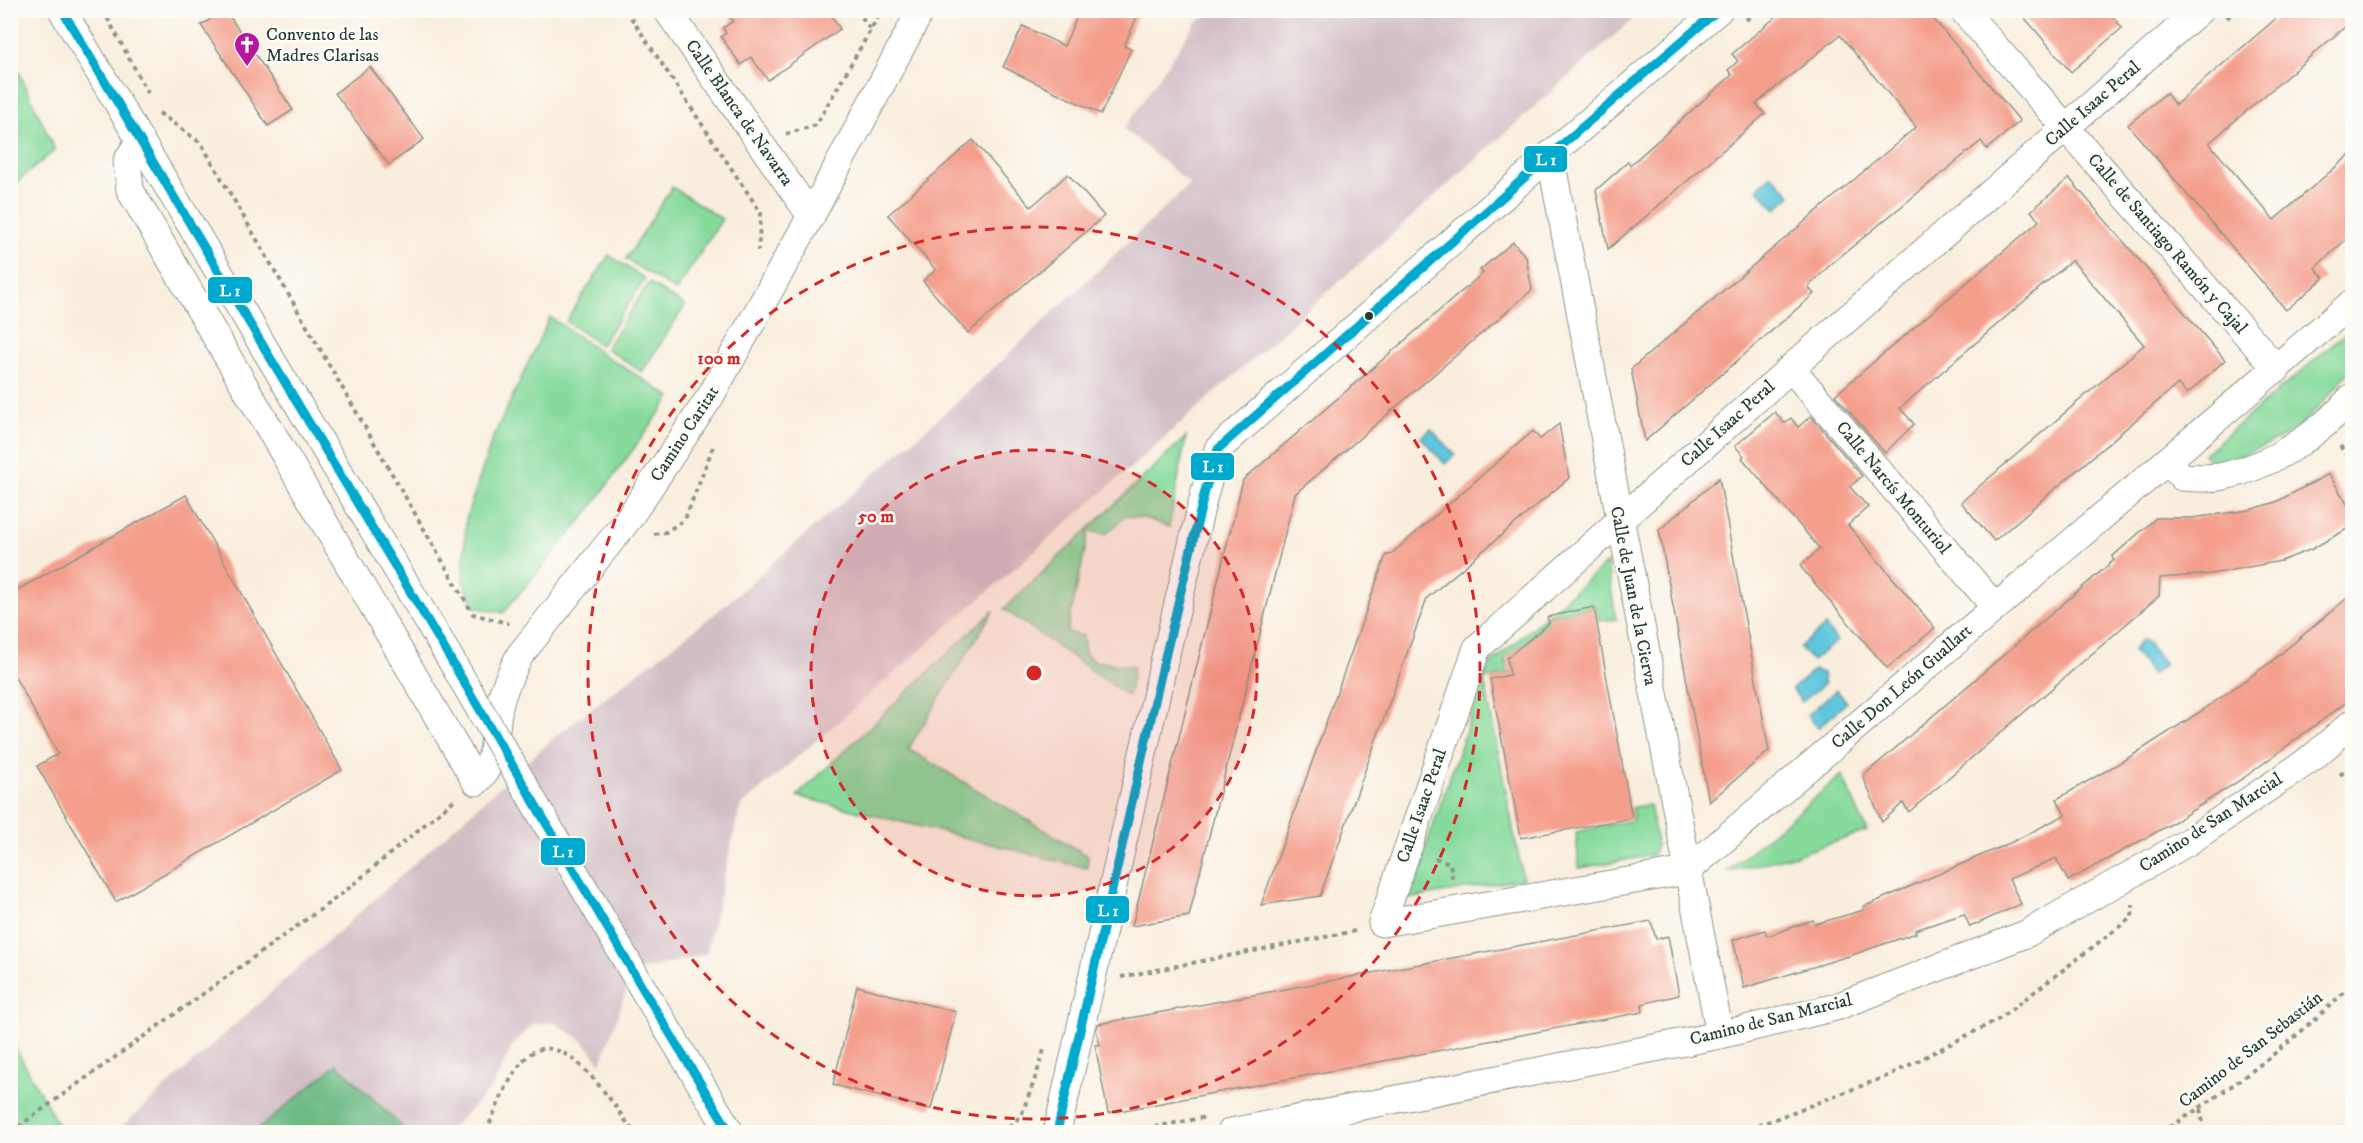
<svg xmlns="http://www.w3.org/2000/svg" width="2363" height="1143" font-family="'IM FELL DW Pica',serif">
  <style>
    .industrial { fill: #d2bec5 }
    .green { fill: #86da9c; stroke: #528c68; stroke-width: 1.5 }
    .forest { fill: #6cba84; stroke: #467c5c; stroke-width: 1.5 }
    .water { fill: #61c6de; stroke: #408289; stroke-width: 1.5 }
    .building { fill: #f49f8c }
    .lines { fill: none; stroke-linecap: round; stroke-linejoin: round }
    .street-casing { stroke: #8c9689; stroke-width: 29 }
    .path { stroke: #8c9689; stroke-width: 4; stroke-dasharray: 4.5 4.5; stroke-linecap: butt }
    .street { stroke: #fff; stroke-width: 27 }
    .street-bridge-casing { stroke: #8c9689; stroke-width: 29; stroke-linecap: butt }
    .street-bridge { stroke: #fff; stroke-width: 27 }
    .bus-1-casing { stroke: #fdfcf7; stroke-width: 14 }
    .bus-1 { stroke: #00a9ce; stroke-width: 9 }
    .ring { fill: none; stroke: #d62828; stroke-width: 3; stroke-dasharray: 10 8 }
    .bus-dot { fill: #1f3d34; stroke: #fdfcf7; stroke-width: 2 }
    .labels { text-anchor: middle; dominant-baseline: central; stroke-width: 5; stroke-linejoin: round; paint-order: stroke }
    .poi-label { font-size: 18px; fill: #1f3d34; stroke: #fdfcf7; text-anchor: start }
    .street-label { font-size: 18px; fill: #1f3d34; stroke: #fdfcf7 }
    .centre { fill: #d62828; stroke: #fdfcf7; stroke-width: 3 }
    .ring-label { font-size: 18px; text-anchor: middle; font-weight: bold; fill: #d62828; stroke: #fdfcf7; stroke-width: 5; stroke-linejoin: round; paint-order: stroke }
    .line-badge { stroke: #fdfcf7; stroke-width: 2 }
    .badge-label { font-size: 16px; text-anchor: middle; font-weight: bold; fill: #fff }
  </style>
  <rect width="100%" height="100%" fill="#fdfcf7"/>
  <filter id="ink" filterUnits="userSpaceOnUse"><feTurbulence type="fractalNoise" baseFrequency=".0167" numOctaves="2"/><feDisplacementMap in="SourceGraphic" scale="12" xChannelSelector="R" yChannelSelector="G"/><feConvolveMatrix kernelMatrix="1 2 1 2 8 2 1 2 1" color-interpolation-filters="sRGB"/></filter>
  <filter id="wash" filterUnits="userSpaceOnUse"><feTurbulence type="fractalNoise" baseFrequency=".008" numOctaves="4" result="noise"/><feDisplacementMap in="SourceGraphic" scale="24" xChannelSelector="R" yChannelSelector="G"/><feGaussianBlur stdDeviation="1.35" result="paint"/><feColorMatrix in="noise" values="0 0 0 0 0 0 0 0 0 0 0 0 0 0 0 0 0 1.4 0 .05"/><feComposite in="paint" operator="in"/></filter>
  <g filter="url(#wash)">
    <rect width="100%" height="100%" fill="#f9eede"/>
    <polygon class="industrial" points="1219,10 1642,11 1136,463 740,807 706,954 633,972 601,1063 583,1041 553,1022 533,1024 513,1045 492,1087 448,1132 407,1132 336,1064 255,1132 116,1132 556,736 717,612 964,396 1190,184 1124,129 1196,22"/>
    <g class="green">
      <polygon points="11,55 55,150 11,187 10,187"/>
      <polygon points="672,187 722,219 676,291 626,259"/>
      <polygon points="609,255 645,279 601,345 566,321"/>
      <polygon points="649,283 685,306 642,372 606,348"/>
      <polygon points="550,317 604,355 671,397 585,516 503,613 475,607 463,581 466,519 492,440"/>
      <path d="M2352,328V368C2334,389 2315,415 2291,431C2269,446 2236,458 2210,464L2204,454Z"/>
      <polygon points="1186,437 1169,527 1148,519 1126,516 1106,534 1089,531 1067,632 1083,636 1085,654 1094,661 1134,667 1128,696 1004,609"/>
      <polygon points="1607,563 1616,619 1599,621 1596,606 1546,616 1548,623 1505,658 1508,674 1484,679 1523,879 1408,899 1488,666"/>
      <polygon points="994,610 908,749 1088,856 1087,868 797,796"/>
      <polygon points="1842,775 1867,831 1796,855 1726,872"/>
      <polygon points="1650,805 1657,845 1653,855 1579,868 1576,832 1633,820 1632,807"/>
      <polygon points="11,1040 62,1132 11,1132"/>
    </g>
    <polygon class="forest" points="337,1064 407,1132 255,1132"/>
    <g class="water">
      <polygon points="1772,175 1791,195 1776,209 1757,189"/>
      <polygon points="1431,429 1455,455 1445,464 1421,437"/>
      <polygon points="1825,626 1837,641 1812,661 1800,647"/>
      <polygon points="2141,640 2147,642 2165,664 2152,675 2133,651"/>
      <polygon points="1814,670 1823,673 1824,677 1822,681 1825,683 1802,702 1792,689"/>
      <polygon points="1836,690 1847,702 1818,728 1807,715"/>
    </g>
    <g id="blocks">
      <g class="building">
        <polygon points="726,10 828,10 840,29 768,80 751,57 741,65 721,37 726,33 723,28 733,21"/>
        <polygon points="1080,10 1140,10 1124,46 1131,49 1101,114 1003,67 1023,26 1064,46"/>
        <polygon points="1784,10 1926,10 2020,121 1987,149 1981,141 1830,265 1808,287 1814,294 1645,441 1631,369 1916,127 1840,35 1756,104 1765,114 1608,249 1596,190 1628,162 1630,165 1732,75 1728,70 1738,61 1732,54"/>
        <polygon points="2018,10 2108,10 2122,28 2071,72"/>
        <polygon points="2286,10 2352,10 2352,21 2209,143 2274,220 2352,153 2352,234 2315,268 2324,278 2286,310 2128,125 2166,93 2175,105"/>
        <polygon points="219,14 228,14 293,110 268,126 201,25"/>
        <polygon points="370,67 424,139 389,165 335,93"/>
        <polygon points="973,140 1031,207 1068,174 1104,216 968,333 923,281 936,270 888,215"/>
        <polygon points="2069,178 2225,360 2187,394 2178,384 1994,541 1961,502 2144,345 2072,260 1900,408 1914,424 1885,453 1835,395 2039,221 2031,211"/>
        <polygon points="1513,242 1526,257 1532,290 1295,494 1189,916 1132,926 1243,480 1483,273 1480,270"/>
        <polygon points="1775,412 1784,423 1791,418 1798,427 1811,416 1862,476 1850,487 1868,507 1848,525 1935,628 1887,668 1800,566 1820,549 1742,458 1744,456 1735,446"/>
        <polygon points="1559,424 1569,478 1427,598 1320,896 1261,905 1386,555 1390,555 1533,431 1540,439"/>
        <polygon points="2329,474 2352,512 2352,526 2312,549 2281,561 2211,574 2160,578 2159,596 2131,620 1909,812 1903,803 1882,822 1863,776 2114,560 2112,557 2156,518 2192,518 2249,510 2276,502"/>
        <polygon points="1719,478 1769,751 1709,802 1659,530"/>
        <polygon points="186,495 342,770 116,902 37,766 58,754 10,668 10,594"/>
        <polygon points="2352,594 2352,698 2245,777 2171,824 2068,881 2056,858 2009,879 2021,904 1970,927 1964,914 1915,930 1916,933 1852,955 1744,988 1733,940 1765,930 1767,936 1813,920 1815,924 1864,910 1863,907 2012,842 2065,815 2057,799 2133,755 2203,710 2271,662"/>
        <polygon points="1594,607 1632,818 1521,838 1490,679 1510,675 1507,658 1549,623 1547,617"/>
        <polygon points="1651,921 1656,939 1668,936 1679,995 1642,1004 1643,1012 1108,1113 1095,1045 1100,1045 1096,1030 1098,1024"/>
        <polygon points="857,986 956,1012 931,1109 833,1085"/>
      </g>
    </g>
  </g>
  <g filter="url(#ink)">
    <use href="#blocks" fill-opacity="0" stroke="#8c9689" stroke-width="1.5"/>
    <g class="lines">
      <defs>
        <g id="street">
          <polyline points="62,10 441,643"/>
          <polyline points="667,10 811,216"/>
          <polyline points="1963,10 2277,369"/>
          <polyline points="2200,10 1791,368 1477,648 1382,923 1687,871 2352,303"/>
          <path d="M140,140L127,161L130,190L476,782C499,762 493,730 500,703C504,686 512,671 520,655L629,518L710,397L811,216L921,10"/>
          <polyline points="1550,155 1720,1035"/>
          <polyline points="1791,368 1995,607"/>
          <path d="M2168,461L2182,477C2196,478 2210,479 2224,476C2272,466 2321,433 2352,397"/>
          <polyline points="643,989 730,1132"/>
          <polyline points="1057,1132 1162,670 1205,491 1218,449 1550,155 1719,10"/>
          <polyline points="1231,1132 1720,1035 1836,1007 2026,934 2188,842 2312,758 2352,723"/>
        </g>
      </defs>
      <use href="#street" class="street-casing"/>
      <g class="path">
        <polyline points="103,10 148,93"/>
        <polyline points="626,10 761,213 758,251"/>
        <polyline points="857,10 872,32"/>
        <polyline points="2227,18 2235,10"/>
        <polyline points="1746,20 1757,10"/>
        <polyline points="159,113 201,143 473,614 507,623 508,622"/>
        <polyline points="786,134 816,125 882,10"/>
        <polyline points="2340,446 2352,460"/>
        <polyline points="654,534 666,532 685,519 713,447"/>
        <polyline points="2340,775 2352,765"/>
        <polyline points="1435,858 1450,863 1453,882"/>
        <polyline points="1121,977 1355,931"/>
        <polyline points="2200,1109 2205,1132"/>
        <polyline points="11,1132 343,893 454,800"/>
        <path d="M486,1132C496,1109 506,1083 522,1062C560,1014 614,1107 634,1132"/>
        <polyline points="1002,1132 1021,1116 1037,1073 1045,1046"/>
        <polyline points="1128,1132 1207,1117"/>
        <polyline points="1741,1132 1890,1075 1999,1019 2132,917 2133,905"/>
        <path d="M2162,1132C2230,1090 2296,1041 2352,984"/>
      </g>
      <use href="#street" class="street"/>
      <defs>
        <polyline id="street-bridge" points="441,643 643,989"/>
      </defs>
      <use href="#street-bridge" class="street-bridge-casing"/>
      <use href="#street-bridge" class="street-bridge"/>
      <defs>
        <g id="bus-1">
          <polyline points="62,10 441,643 643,989 730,1132"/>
          <polyline points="1057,1132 1162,670 1205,491 1218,449 1550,155 1718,10"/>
        </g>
      </defs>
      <use href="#bus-1" class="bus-1-casing"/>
      <use href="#bus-1" class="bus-1"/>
    </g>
  </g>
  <circle cx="1034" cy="673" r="223" fill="#d62828" fill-opacity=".12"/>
  <g class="ring">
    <circle cx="1034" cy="673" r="223"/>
    <circle cx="1034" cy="673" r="446"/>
  </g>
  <defs>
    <symbol id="church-pin" viewBox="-11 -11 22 30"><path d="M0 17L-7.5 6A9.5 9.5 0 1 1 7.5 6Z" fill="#b5179e" stroke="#fdfcf7"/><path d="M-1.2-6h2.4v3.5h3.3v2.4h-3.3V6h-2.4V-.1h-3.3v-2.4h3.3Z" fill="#fff"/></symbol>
  </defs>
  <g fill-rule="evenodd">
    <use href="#church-pin" x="232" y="30" width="30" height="40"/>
  </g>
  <circle class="bus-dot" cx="1369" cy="316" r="5"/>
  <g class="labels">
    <g class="poi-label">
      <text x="266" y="35">Convento de las<tspan x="266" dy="21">Madres Clarisas</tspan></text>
    </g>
    <g class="street-label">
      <text transform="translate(2093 104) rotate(-41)">Calle Isaac Peral</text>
      <text transform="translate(739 113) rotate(55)">Calle Blanca de Navarra</text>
      <text transform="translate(2167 244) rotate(49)">Calle de Santiago Ramón y Cajal</text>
      <text transform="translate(1728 424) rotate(-42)">Calle Isaac Peral</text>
      <text transform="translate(685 434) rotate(-57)">Camino Caritat</text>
      <text transform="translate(1893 488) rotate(50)">Calle Narcís Monturiol</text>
      <text transform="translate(1633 596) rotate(79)">Calle de Juan de la Cierva</text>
      <text transform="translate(1902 687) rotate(-41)">Calle Don León Guallart</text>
      <text transform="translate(1422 806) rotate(-71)">Calle Isaac Peral</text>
      <text transform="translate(2211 823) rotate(-33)">Camino de San Marcial</text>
      <text transform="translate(1771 1020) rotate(-14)">Camino de San Marcial</text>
      <text transform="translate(2251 1050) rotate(-38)">Camino de San Sebastián</text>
    </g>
  </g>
  <circle cx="1034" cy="673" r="9" class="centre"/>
  <g class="ring-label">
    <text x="719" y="364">100 m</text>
    <text x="876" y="522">50 m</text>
  </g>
  <g class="line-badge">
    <rect x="1523" y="145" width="45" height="28" rx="6" fill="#00a9ce"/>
    <rect x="207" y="276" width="46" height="28" rx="6" fill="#00a9ce"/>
    <rect x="1190" y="452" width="45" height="29" rx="6" fill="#00a9ce"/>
    <rect x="540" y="837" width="46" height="29" rx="6" fill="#00a9ce"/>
    <rect x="1085" y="895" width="45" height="29" rx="6" fill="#00a9ce"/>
  </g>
  <g class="badge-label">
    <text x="1546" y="165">L 1</text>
    <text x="230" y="296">L 1</text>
    <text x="1213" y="472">L 1</text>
    <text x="563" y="857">L 1</text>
    <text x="1108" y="916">L 1</text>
  </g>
  <rect width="2363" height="1143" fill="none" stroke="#fdfcf7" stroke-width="36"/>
</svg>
